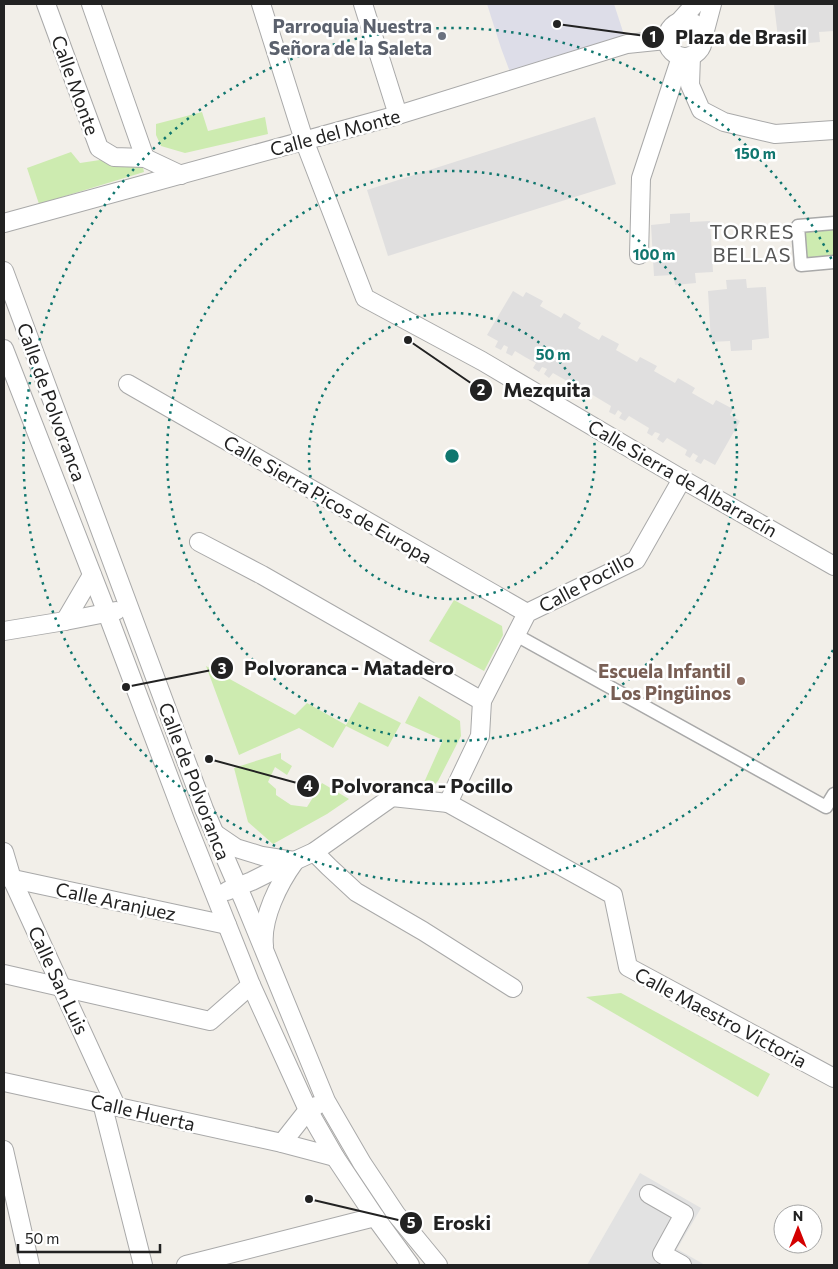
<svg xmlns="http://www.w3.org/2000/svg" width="838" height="1269" font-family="Commissioner,sans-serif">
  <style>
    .residential { fill: #e0dfdf }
    .grass { fill: #cdebb0 }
    .parking { fill: #e2e2e2 }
    .plaza { fill: #dddde8 }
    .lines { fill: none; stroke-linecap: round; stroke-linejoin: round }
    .pedestrian-casing { stroke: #a9a9a9; stroke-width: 15 }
    .minor-casing { stroke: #a9a9a9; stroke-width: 20 }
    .pedestrian { stroke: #fff; stroke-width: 12 }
    .minor { stroke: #fff; stroke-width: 18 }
    .ring { fill: none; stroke: #0f766e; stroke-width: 2.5; stroke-dasharray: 2.5 5 }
    .worship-dot { fill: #6b7280; stroke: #fff; stroke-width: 2 }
    .education-dot { fill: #8d6e63; stroke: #fff; stroke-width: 2 }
    .labels { text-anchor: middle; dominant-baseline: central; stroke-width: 5; stroke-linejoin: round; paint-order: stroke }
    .worship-label { font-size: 19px; font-weight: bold; fill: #5b616d; stroke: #fff; text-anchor: end }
    .street-label { font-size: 19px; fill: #222; stroke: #fff }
    .education-label { font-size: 19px; font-weight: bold; fill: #785e54; stroke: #fff; text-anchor: end }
    .neighbourhood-label { font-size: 20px; letter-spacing: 1px; fill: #555; stroke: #fff }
    .centre { fill: #0f766e; stroke: #fff; stroke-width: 2.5 }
    .ring-label { font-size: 15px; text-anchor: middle; font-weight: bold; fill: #0f766e; stroke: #fff; stroke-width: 5; stroke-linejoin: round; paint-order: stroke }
    .leader { fill: none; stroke: #222; stroke-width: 2 }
    .callout-dot { fill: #222; stroke: #fff; stroke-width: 2 }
    .mark-label { font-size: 15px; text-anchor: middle; font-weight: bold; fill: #fff }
    .callout-label { font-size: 20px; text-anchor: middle; font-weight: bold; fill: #222; stroke: #fff; stroke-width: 5; stroke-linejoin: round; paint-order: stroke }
  </style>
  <rect width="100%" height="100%" fill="#f2efe9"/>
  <g class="residential">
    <polygon points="774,4 833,4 834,31 819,32 820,42 796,44 794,35 778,37"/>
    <polygon points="595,117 616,184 388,256 367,190"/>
    <polygon points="690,213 690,222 710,221 713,272 695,273 696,283 675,285 674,275 654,276 651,225 670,223 670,214"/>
    <polygon points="746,279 747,288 766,287 769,338 752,340 752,350 731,351 730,341 711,342 708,291 727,289 726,280"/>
    <polygon points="513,291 523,297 526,292 543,301 540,306 561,318 564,313 581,323 578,328 599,340 602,335 619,344 616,350 637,362 640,357 657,366 654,371 675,383 678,378 695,388 692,393 713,405 716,400 733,409 730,415 740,421 715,465 704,459 701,464 695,461 698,456 693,453 690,458 685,455 687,450 667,438 663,443 657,439 660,434 658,433 655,432 652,436 647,433 649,428 629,416 625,421 619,418 622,413 618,410 615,415 609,412 611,406 591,394 587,399 582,396 584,391 580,388 577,393 571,390 574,385 553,373 549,378 544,374 547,369 545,368 542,367 539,372 533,368 536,363 525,357 515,351 512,356 506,353 508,347 504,345 501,350 495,347 498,341 487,335"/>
  </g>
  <g class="grass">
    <polygon points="202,112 208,131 265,117 268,134 185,153 161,146 156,135 156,124"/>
    <polygon points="71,152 80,163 100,160 143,168 144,172 39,204 27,168"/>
    <polygon points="834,223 834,262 801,265 798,226"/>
    <polygon points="454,600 502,626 503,635 484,671 429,641"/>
    <polygon points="206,666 295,715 307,703 346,725 359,702 401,723 388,747 346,726 333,748 299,728 239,755"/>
    <polygon points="419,696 460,721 461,736 438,781 433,786 422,787 443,740 405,723"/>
    <polygon points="281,753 281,759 292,766 287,775 275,767 268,782 276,789 276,795 291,805 307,807 322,783 349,799 327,814 273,844 248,822 234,768"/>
    <polygon points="621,993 770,1074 758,1097 586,997"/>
  </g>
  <polygon class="parking" points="640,1173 701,1208 677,1249 705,1265 587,1265"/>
  <polygon class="plaza" points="487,4 614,4 627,44 513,80 501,48"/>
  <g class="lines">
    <defs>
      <g id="pedestrian">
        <polyline points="834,223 798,226 801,265 834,262"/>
        <polyline points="516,635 826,807 834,794"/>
      </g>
      <g id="minor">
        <polyline points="46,4 99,148 114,157 145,158 181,175"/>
        <polyline points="91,4 145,158"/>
        <polyline points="261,4 304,140 365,298 482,361 682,479 834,566"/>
        <polyline points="363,4 398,115"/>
        <circle cx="685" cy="39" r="18"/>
        <polyline points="679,22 695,4"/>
        <polyline points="703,38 712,4"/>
        <polyline points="691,56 690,85 701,110 724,122 775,134 834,130"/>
        <polyline points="4,223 398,115 627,44 666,40"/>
        <polyline points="639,255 641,178 681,57"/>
        <polyline points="4,271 204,809 244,901 326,1101 362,1163 396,1214 438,1265"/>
        <polyline points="4,349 107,613 184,817 251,985 308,1110 335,1157 375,1217 410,1265"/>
        <polyline points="128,384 527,613"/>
        <polyline points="199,542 262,575 482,701"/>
        <polyline points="65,621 92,575"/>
        <polyline points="4,631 65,621 116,611"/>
        <polyline points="448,803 613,895 628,967 834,1078"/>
        <polyline points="214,833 236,848 262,856 294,861"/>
        <polyline points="4,852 12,879 116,1106"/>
        <polyline points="314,852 329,867 356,892 423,931 513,988"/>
        <polyline points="4,877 227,925"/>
        <polyline points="227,891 252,881 268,873 314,852 392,797 448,803 480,736 482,701 527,613 636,560 682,479"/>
        <path d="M264,946C261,918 279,883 295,861"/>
        <polyline points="4,974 210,1021 251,985"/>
        <polyline points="4,1082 282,1143 335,1157"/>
        <polyline points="102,1103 143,1265"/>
        <polyline points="282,1143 308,1110 316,1106"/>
        <polyline points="4,1150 30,1265"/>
        <polyline points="649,1194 684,1214 662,1254 682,1265"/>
        <polyline points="186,1265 375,1217"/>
      </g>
    </defs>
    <use href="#pedestrian" class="pedestrian-casing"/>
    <use href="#minor" class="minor-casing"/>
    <use href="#pedestrian" class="pedestrian"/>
    <use href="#minor" class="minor"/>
  </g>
  <g class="ring">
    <circle cx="452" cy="456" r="143"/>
    <circle cx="452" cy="456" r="285"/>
    <path d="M833 650A428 428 0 1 1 833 262"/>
  </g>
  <circle class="worship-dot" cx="442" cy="36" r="5"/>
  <circle class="education-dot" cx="741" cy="681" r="5"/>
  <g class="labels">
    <g class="worship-label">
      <text x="432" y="25">Parroquia Nuestra<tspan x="432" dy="22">Señora de la Saleta</tspan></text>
    </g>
    <g class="street-label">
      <text transform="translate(76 85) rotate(70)">Calle Monte</text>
      <text transform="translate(335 132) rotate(-15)">Calle del Monte</text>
      <text transform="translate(52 402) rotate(70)">Calle de Polvoranca</text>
      <text transform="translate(683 478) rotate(30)">Calle Sierra de Albarracín</text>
      <text transform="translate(328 499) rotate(30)">Calle Sierra Picos de Europa</text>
      <text transform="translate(586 582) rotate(-28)">Calle Pocillo</text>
      <text transform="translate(195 781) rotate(69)">Calle de Polvoranca</text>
      <text transform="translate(116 901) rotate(12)">Calle Aranjuez</text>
      <text transform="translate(59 980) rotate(65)">Calle San Luis</text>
      <text transform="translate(721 1017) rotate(28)">Calle Maestro Victoria</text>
      <text transform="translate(143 1112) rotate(13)">Calle Huerta</text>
    </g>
    <g class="education-label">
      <text x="731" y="670">Escuela Infantil<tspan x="731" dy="22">Los Pingüinos</tspan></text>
    </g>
    <g class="neighbourhood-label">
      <text x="752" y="231">TORRES<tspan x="752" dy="23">BELLAS</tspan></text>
    </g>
  </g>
  <circle cx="452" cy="456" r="8" class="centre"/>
  <g class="ring-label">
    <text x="755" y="159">150 m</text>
    <text x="654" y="260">100 m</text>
    <text x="553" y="360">50 m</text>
  </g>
  <path class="leader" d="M557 24L653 37M408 340L481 390M126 687L222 668M209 759L308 786M309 1199L411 1223"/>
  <g class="callout-dot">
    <circle cx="557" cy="24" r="5"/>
    <circle cx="408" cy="340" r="5"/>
    <circle cx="126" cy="687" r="5"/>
    <circle cx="209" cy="759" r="5"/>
    <circle cx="309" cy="1199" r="5"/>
    <circle cx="653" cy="37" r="12"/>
    <circle cx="481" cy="390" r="12"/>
    <circle cx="222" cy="668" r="12"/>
    <circle cx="308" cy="786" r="12"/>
    <circle cx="411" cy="1223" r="12"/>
  </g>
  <g class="mark-label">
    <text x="653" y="42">1</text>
    <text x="481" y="395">2</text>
    <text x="222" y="674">3</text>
    <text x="308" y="791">4</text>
    <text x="411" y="1228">5</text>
  </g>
  <g class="callout-label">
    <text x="741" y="44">Plaza de Brasil</text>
    <text x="547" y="397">Mezquita</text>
    <text x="349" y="675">Polvoranca - Matadero</text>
    <text x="422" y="793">Polvoranca - Pocillo</text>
    <text x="462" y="1230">Eroski</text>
  </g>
  <rect width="838" height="1269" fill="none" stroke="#222222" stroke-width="10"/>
  <g transform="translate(798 1229)"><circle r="24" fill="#ffffff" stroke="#a7a7a7"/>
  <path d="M0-4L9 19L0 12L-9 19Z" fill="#d40000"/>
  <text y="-8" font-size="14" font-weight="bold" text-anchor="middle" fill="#222222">N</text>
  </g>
  <path d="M18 1244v8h142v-8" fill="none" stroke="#222222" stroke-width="2.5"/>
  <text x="25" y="1244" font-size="15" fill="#222222" stroke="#ffffff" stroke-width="4" paint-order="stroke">50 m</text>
</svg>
